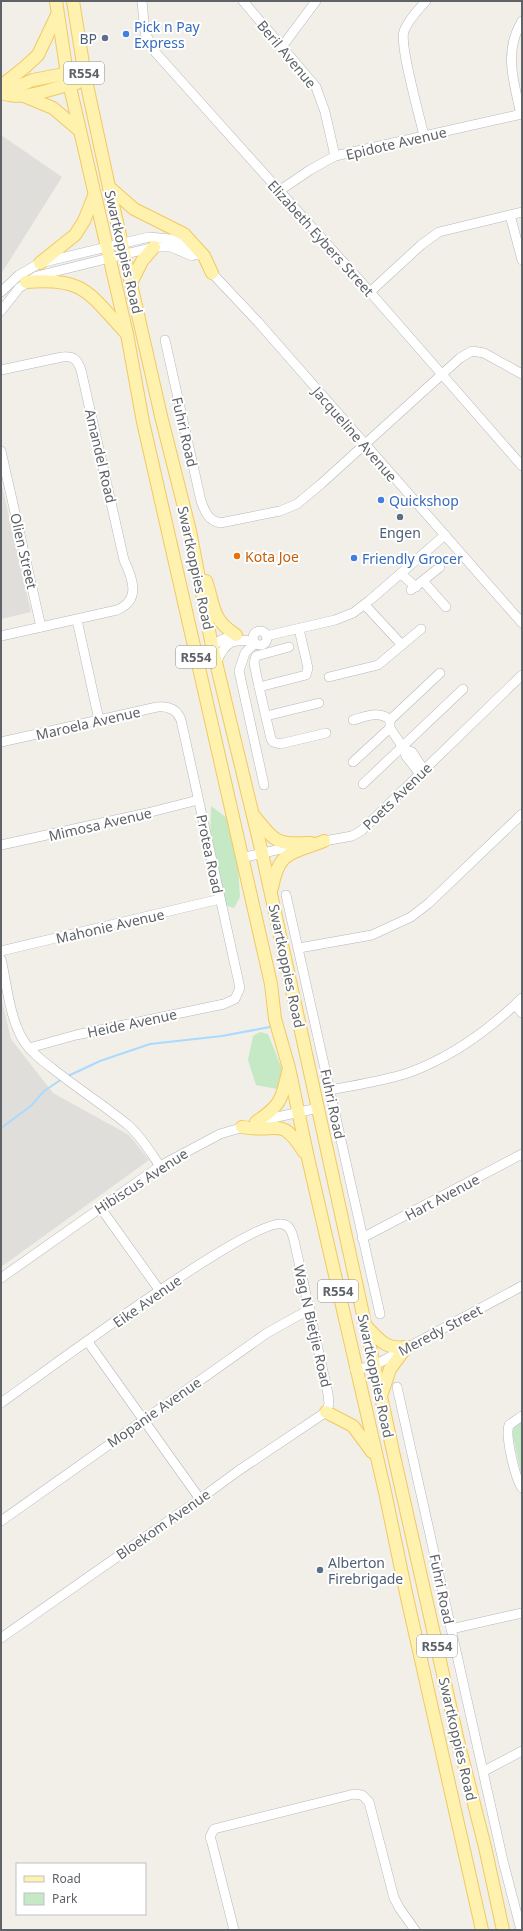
<svg xmlns="http://www.w3.org/2000/svg" width="523" height="1931" font-family="'Noto Sans',sans-serif">
  <style>
    .industrial { fill: #e0deda }
    .green { fill: #c5e8c5 }
    .lines { fill: none; stroke-linecap: round; stroke-linejoin: round }
    .stream { stroke: #aadaff; stroke-width: 2 }
    .minor-casing { stroke: #b5b8bc; stroke-width: 10 }
    .major-casing { stroke: #f2c960; stroke-width: 14 }
    .minor { stroke: #fff; stroke-width: 9 }
    .major { stroke: #fff2af; stroke-width: 12 }
    .shop-dot { fill: #3f7fe0; stroke: #fff; stroke-width: 1.5 }
    .service-dot { fill: #5c6f8a; stroke: #fff; stroke-width: 1.5 }
    .food-dot { fill: #e8710a; stroke: #fff; stroke-width: 1.5 }
    .labels { text-anchor: middle; dominant-baseline: central; stroke-width: 4; stroke-linejoin: round; paint-order: stroke }
    .shield { fill: #fff; stroke: #8f9295; stroke-width: 1 }
    .shield-label { font-size: 13px; font-weight: bold; fill: #5f6368 }
    .shop-label { font-size: 14px; fill: #366cbe; stroke: #fff; text-anchor: start }
    .service-label { font-size: 14px; fill: #4e5e75; stroke: #fff; text-anchor: end }
    .street-label { font-size: 14px; fill: #5f6368; stroke: #fff }
    .food-label { font-size: 14px; fill: #c56008; stroke: #fff; text-anchor: start }
  </style>
  <rect width="100%" height="100%" fill="#f1efe8"/>
  <g class="industrial">
    <polygon points="1,135 62,177 1,274"/>
    <polygon points="1,482 31,612 1,619"/>
    <polygon points="1,997 11,1039 53,1093 129,1135 149,1160 1,1267"/>
  </g>
  <g class="green">
    <polygon points="211,806 227,818 238,867 240,897 234,908 222,904 210,845"/>
    <polygon points="260,1032 268,1034 282,1069 277,1089 256,1085 248,1060 253,1036"/>
    <polygon points="522,1421 522,1478 512,1432 515,1426"/>
  </g>
  <g class="lines">
    <g class="stream">
      <polyline points="68,1076 100,1061 150,1044 222,1036 270,1027"/>
      <polyline points="1,1128 31,1106 44,1091 62,1079"/>
    </g>
    <defs>
      <g id="minor">
        <polyline points="142,1 145,33 156,53 370,292 522,466"/>
        <polyline points="243,1 316,87 325,112 335,156"/>
        <polyline points="281,48 316,1"/>
        <path d="M521,115C514,81 503,53 522,21"/>
        <path d="M424,136C420,117 399,45 404,31C408,20 418,10 426,1"/>
        <polyline points="279,191 310,170 335,156 522,114"/>
        <polyline points="510,215 522,260"/>
        <polyline points="209,270 258,322 522,623"/>
        <polyline points="1,292 19,275 40,263 149,237 170,239 184,245 197,255"/>
        <polyline points="370,292 421,245 439,232 522,212"/>
        <polyline points="1,311 19,288 37,276 154,247 171,247 192,256"/>
        <path d="M165,340L201,501C205,512 208,520 220,523L280,511L297,504L321,484L460,358L472,351L484,353L522,374"/>
        <path d="M1,370L62,357C74,356 77,359 81,370L124,560C133,579 141,600 117,610L1,636"/>
        <polyline points="1,451 41,627"/>
        <polyline points="401,574 416,587"/>
        <polyline points="423,581 446,607"/>
        <polyline points="411,590 440,567"/>
        <polyline points="365,605 402,645"/>
        <polyline points="77,620 99,720"/>
        <polyline points="299,629 308,668 306,675 259,687 271,739 273,742 280,744 326,733"/>
        <circle cx="260" cy="638" r="7"/>
        <polyline points="266,636 335,620 353,613 370,600 445,535"/>
        <polyline points="255,643 245,653 239,671 264,785"/>
        <polyline points="212,646 221,640 234,635"/>
        <path d="M217,661C226,641 232,639 254,641"/>
        <polyline points="329,677 378,665 421,629"/>
        <polyline points="259,687 254,663 256,656 289,647"/>
        <polyline points="266,716 319,703"/>
        <path d="M353,720C365,717 379,710 390,720"/>
        <path d="M1,742L157,707C168,706 177,709 181,720L240,988L235,999L224,1004L76,1035L29,1048"/>
        <polyline points="404,749 412,752 424,770"/>
        <polyline points="353,762 390,728"/>
        <polyline points="420,774 406,756 404,749 390,728 390,720 440,673"/>
        <polyline points="363,784 463,689"/>
        <polyline points="319,842 352,836 361,831 522,675"/>
        <polyline points="1,845 147,813 198,800"/>
        <polyline points="241,858 294,846"/>
        <polyline points="286,895 380,1314"/>
        <polyline points="299,948 372,935 411,917 429,903 522,814"/>
        <polyline points="1,951 220,899"/>
        <path d="M1,959C7,984 9,1015 22,1038C30,1052 44,1062 57,1072C80,1090 105,1106 128,1125C141,1136 150,1152 160,1166"/>
        <polyline points="515,1005 522,1013"/>
        <path d="M330,1090C356,1085 383,1081 408,1073C452,1057 489,1030 522,998"/>
        <polyline points="259,1121 318,1108"/>
        <polyline points="100,1207 160,1291"/>
        <polyline points="362,1238 522,1154"/>
        <polyline points="1,1278 160,1166 220,1134 247,1126"/>
        <polyline points="88,1342 200,1499"/>
        <polyline points="355,1370 375,1365 522,1286"/>
        <polyline points="397,1387 503,1861 521,1930"/>
        <path d="M1,1403C39,1376 251,1218 282,1224C290,1225 292,1233 294,1240L328,1394L329,1404L326,1412L238,1471L200,1499L1,1638"/>
        <path d="M522,1416L509,1425C505,1436 515,1478 522,1488"/>
        <polyline points="1,1521 267,1333 310,1309"/>
        <polyline points="451,1629 522,1613"/>
        <polyline points="484,1771 522,1751"/>
        <polyline points="234,1930 212,1843 210,1837 214,1829 354,1794 362,1795 369,1802 394,1898 400,1909 415,1930"/>
      </g>
      <g id="major">
        <polyline points="56,1 67,74 127,334 143,422 271,984 275,1019 289,1068 308,1158 385,1492 406,1593 482,1930"/>
        <polyline points="73,1 85,76 109,187 161,416 190,531 212,646 262,853 394,1456 458,1741 485,1847 503,1930"/>
        <polyline points="1,86 25,67 38,55 57,15"/>
        <polyline points="1,93 33,80 74,72"/>
        <path d="M2,93C26,102 52,87 77,83"/>
        <polyline points="24,96 53,108 80,131"/>
        <polyline points="109,187 134,209 184,234 204,256 212,273"/>
        <polyline points="40,263 75,235 84,221 94,196"/>
        <path d="M26,282C86,277 89,294 126,333"/>
        <polyline points="131,283 142,261 154,247"/>
        <path d="M206,581C215,607 211,619 236,635"/>
        <path d="M255,817C277,844 277,844 311,843"/>
        <path d="M272,888C279,850 291,854 324,841"/>
        <path d="M256,1122C280,1106 282,1100 288,1072"/>
        <path d="M242,1127C278,1134 280,1114 304,1152"/>
        <path d="M366,1326C380,1341 386,1350 409,1347"/>
        <polyline points="382,1393 390,1369 405,1349"/>
        <polyline points="326,1412 353,1426 372,1452"/>
      </g>
    </defs>
    <use href="#minor" class="minor-casing"/>
    <use href="#major" class="major-casing"/>
    <use href="#minor" class="minor"/>
    <use href="#major" class="major"/>
  </g>
  <g class="shop-dot">
    <circle cx="126" cy="34" r="4"/>
    <circle cx="381" cy="500" r="4"/>
    <circle cx="354" cy="558" r="4"/>
  </g>
  <g class="service-dot">
    <circle cx="105" cy="38" r="4"/>
    <circle cx="400" cy="517" r="4"/>
    <circle cx="320" cy="1570" r="4"/>
  </g>
  <circle class="food-dot" cx="237" cy="556" r="4"/>
  <g class="labels">
    <g class="shield">
      <rect x="64" y="62" width="40" height="22" rx="3"/>
      <rect x="176" y="646" width="40" height="22" rx="3"/>
      <rect x="318" y="1280" width="40" height="22" rx="3"/>
      <rect x="417" y="1635" width="40" height="22" rx="3"/>
    </g>
    <g class="shield-label">
      <text x="84" y="73">R554</text>
      <text x="196" y="657">R554</text>
      <text x="338" y="1291">R554</text>
      <text x="437" y="1646">R554</text>
    </g>
    <g class="shop-label">
      <text x="134" y="26">Pick n Pay<tspan x="134" dy="16">Express</tspan></text>
      <text x="389" y="500">Quickshop</text>
      <text x="362" y="558">Friendly Grocer</text>
    </g>
    <g class="service-label">
      <text x="97" y="38">BP</text>
      <text x="400" y="532" text-anchor="middle">Engen</text>
      <text x="328" y="1562" text-anchor="start">Alberton<tspan x="328" dy="16">Firebrigade</tspan></text>
    </g>
    <g class="street-label">
      <text transform="translate(287 54) rotate(50)">Beril Avenue</text>
      <text transform="translate(396 143) rotate(-13)">Epidote Avenue</text>
      <text transform="translate(321 238) rotate(48)">Elizabeth Eybers Street</text>
      <text transform="translate(124 252) rotate(77)">Swartkoppies Road</text>
      <text transform="translate(185 432) rotate(77)">Fuhri Road</text>
      <text transform="translate(355 434) rotate(49)">Jacqueline Avenue</text>
      <text transform="translate(101 456) rotate(77)">Amandel Road</text>
      <text transform="translate(24 551) rotate(77)">Olien Street</text>
      <text transform="translate(196 568) rotate(78)">Swartkoppies Road</text>
      <text transform="translate(88 723) rotate(-13)">Maroela Avenue</text>
      <text transform="translate(397 796) rotate(-44)">Poets Avenue</text>
      <text transform="translate(100 824) rotate(-13)">Mimosa Avenue</text>
      <text transform="translate(210 854) rotate(78)">Protea Road</text>
      <text transform="translate(110 926) rotate(-13)">Mahonie Avenue</text>
      <text transform="translate(287 966) rotate(78)">Swartkoppies Road</text>
      <text transform="translate(132 1023) rotate(-12)">Heide Avenue</text>
      <text transform="translate(333 1104) rotate(78)">Fuhri Road</text>
      <text transform="translate(141 1181) rotate(-33)">Hibiscus Avenue</text>
      <text transform="translate(442 1197) rotate(-28)">Hart Avenue</text>
      <text transform="translate(147 1301) rotate(-35)">Eike Avenue</text>
      <text transform="translate(313 1326) rotate(77)">Wag N Bietjie Road</text>
      <text transform="translate(440 1330) rotate(-28)">Meredy Street</text>
      <text transform="translate(376 1376) rotate(78)">Swartkoppies Road</text>
      <text transform="translate(154 1412) rotate(-35)">Mopanie Avenue</text>
      <text transform="translate(163 1524) rotate(-35)">Bloekom Avenue</text>
      <text transform="translate(442 1589) rotate(78)">Fuhri Road</text>
      <text transform="translate(458 1739) rotate(77)">Swartkoppies Road</text>
    </g>
    <g class="food-label">
      <text x="245" y="556">Kota Joe</text>
    </g>
  </g>
  <rect width="523" height="1931" fill="none" stroke="#5f6368" stroke-width="4"/>
  <rect x="16" y="1863" width="130" height="52" fill="#ffffff" stroke="#bfc1c3"/>
  <rect x="24" y="1876" width="20" height="6" fill="#fff2af" stroke="#bfc1c3"/>
  <text x="52" y="1883" font-size="12" fill="#5f6368">Road</text>
  <rect x="24" y="1893" width="20" height="12" fill="#c5e8c5" stroke="#bfc1c3"/>
  <text x="52" y="1903" font-size="12" fill="#5f6368">Park</text>
</svg>
